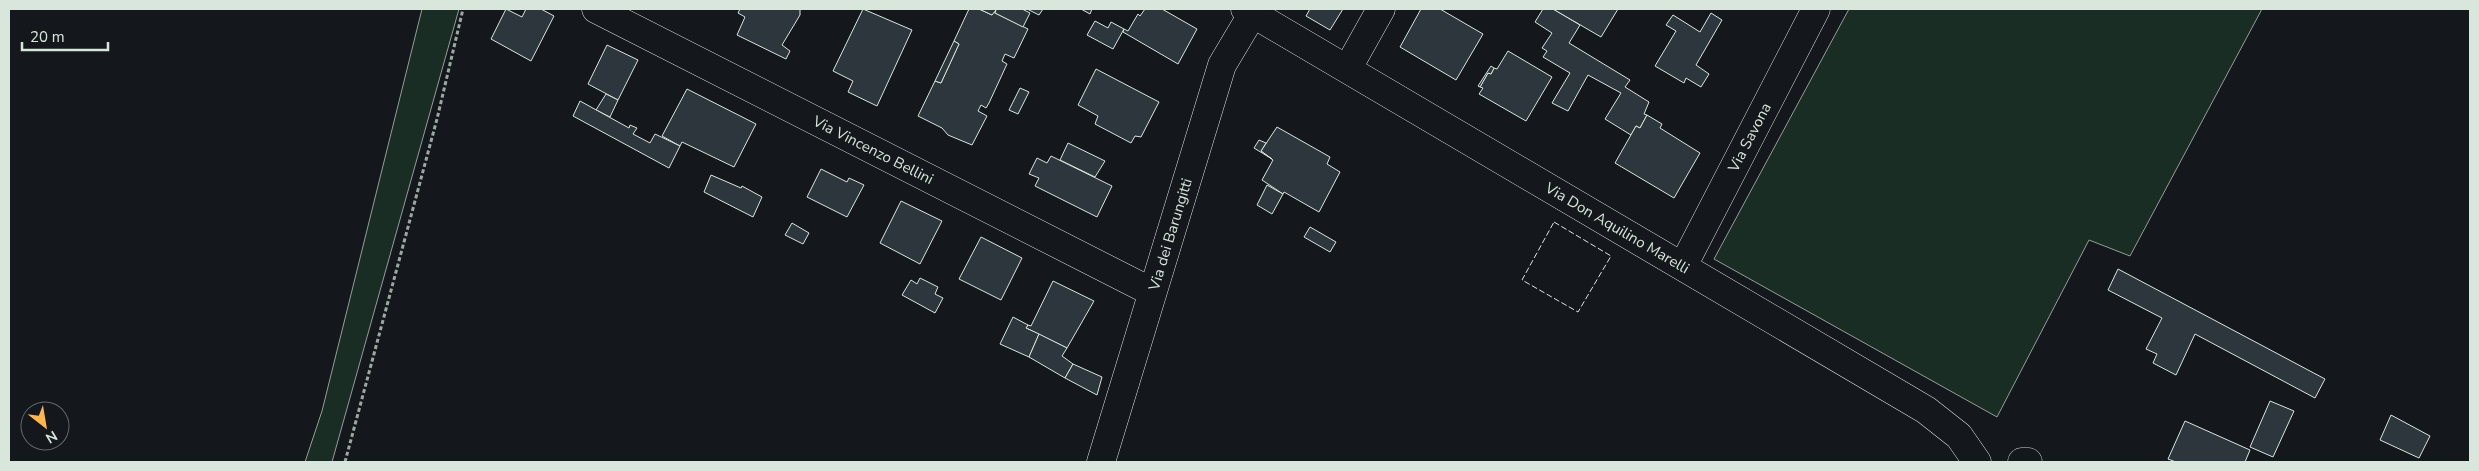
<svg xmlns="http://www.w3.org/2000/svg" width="2479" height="471" font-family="'Nunito Sans',sans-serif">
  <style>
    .green { fill: #1a2d24; stroke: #939e99 }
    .building { fill: #2c363c; stroke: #d8e6dc }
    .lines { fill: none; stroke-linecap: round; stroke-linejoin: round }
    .minor-casing { stroke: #d8e6dc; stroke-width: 29 }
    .path { stroke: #9da8a2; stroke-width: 3; stroke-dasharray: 4 2.5; stroke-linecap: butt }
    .minor { stroke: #14181c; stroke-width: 28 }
    .fence { stroke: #d8e6dc; stroke-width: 1; stroke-dasharray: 6 2.5; stroke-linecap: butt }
    .labels { text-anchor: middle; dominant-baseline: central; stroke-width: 4; stroke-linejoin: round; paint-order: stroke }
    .street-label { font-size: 15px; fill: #d8e6dc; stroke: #14181c }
  </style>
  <rect width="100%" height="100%" fill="#14181c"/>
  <g class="green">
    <polygon points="422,9 459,9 332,462 305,462 322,411"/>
    <polygon points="1849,9 2262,9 2130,256 2089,240 1997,417 1714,259"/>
  </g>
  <g class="building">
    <polygon points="506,9 522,17 526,9 541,9 554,16 531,61 491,39"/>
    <polygon points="740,9 800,9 800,15 782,45 790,51 786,59 737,35 745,17 738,13"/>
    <polygon points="863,9 912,30 877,106 848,92 853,81 833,71"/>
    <polygon points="969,9 979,9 992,15 993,12 1028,29 1014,58 1005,54 1002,61 1007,64 989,103 986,108 981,105 978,111 987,116 972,145 948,135 942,128 918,116 935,81 941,83 959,44 954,41"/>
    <polygon points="979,9 993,9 996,10 992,15"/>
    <polygon points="993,9 1022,9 1030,13 1023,27 995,13 996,10"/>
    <polygon points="1027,9 1043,9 1039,15"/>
    <polygon points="1081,9 1092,9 1090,14"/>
    <polygon points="1145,9 1162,9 1197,29 1178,64 1123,32 1124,29 1128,31 1138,14 1140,16"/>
    <polygon points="1310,9 1343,9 1330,30 1306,16"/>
    <polygon points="1421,9 1440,9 1483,34 1456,80 1400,47"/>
    <polygon points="1543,9 1553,9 1580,25 1569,43 1630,80 1625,87 1649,102 1644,114 1647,115 1640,128 1636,126 1631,135 1605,119 1621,93 1588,75 1568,111 1552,103 1570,73 1543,57 1547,51 1542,48 1552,33 1535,22"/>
    <polygon points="1553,9 1618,9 1601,37"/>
    <polygon points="1711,13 1722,20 1696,65 1709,74 1701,87 1686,78 1684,83 1655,66 1676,31 1666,25 1673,15 1700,32"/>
    <polygon points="1095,21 1108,28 1111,22 1124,29 1113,49 1087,35"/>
    <polygon points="954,41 959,44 941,83 935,81"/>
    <polygon points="607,45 638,60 618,100 588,84"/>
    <polygon points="1508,51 1552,77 1526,121 1479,94 1483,88 1480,87 1488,73 1491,74 1494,68 1497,69"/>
    <polygon points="1491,66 1494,68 1491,74 1488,73 1480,87 1478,86"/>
    <polygon points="1096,69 1159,102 1141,137 1135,136 1131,143 1095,124 1098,116 1078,105"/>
    <polygon points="1020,88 1029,92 1018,114 1009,110"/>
    <polygon points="687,89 756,124 734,167 682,142 680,146 662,136"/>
    <polygon points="606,94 618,100 610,117 596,110"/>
    <polygon points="580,101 629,128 630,125 637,128 633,134 650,143 655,134 680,146 669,168 573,116"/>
    <polygon points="1647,115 1662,124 1660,128 1700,153 1674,198 1615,163 1636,126 1640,128"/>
    <polygon points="1277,127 1330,157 1327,164 1340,172 1319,212 1284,192 1283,194 1262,180 1273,160 1261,151"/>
    <polygon points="1259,140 1266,143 1261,151 1272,159 1254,148"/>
    <polygon points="1068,143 1105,161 1095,177 1060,160"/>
    <polygon points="1051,156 1112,186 1097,217 1035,186 1039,178 1029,174 1037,158 1047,163"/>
    <polygon points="821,169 847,182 849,178 864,185 847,217 807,197"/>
    <polygon points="711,175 741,188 742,186 762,197 753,217 704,192"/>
    <polygon points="1267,185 1283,194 1272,214 1257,205"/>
    <polygon points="901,201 942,221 920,264 880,243"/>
    <polygon points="792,223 809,233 803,244 785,235"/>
    <polygon points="1310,227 1336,242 1330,252 1304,237"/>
    <polygon points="981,237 1022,258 1001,300 959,279"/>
    <polygon points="2118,269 2325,379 2315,398 2195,334 2176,375 2153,363 2157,354 2146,349 2162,318 2108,290"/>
    <polygon points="920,278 938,287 935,294 943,298 935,313 902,295 911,280 917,284"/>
    <polygon points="1053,281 1094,301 1067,348 1026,328 1028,325 1031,326"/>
    <polygon points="1013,317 1028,325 1026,328 1039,334 1029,357 1000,344"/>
    <polygon points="1039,334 1067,348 1062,356 1073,364 1065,378 1029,357"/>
    <polygon points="1073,364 1102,377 1097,395 1065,378"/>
    <polygon points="2270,401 2294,411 2273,457 2250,447"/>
    <polygon points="2391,415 2430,436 2419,458 2380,440"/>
    <polygon points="2185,421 2250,450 2245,462 2176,462 2168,459"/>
  </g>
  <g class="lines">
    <defs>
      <g id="minor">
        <path id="s1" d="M596,9L1152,292"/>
        <path id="s2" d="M1245,9L1926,410L1959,436L1977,462"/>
        <polyline points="1348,68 1381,9"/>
        <path id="s3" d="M1683,266L1816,9"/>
        <path id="s4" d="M1101,462L1222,65L1253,13"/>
        <polyline points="2022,462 2028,462"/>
      </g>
    </defs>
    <use href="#minor" class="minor-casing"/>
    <polyline class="path" points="345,462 437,119 463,9"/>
    <use href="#minor" class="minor"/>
    <polygon class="fence" points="1554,222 1611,256 1578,312 1522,280"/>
  </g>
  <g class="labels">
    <g class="street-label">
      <text stroke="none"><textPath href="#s3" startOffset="145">Via Savona</textPath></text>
      <text stroke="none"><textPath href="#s1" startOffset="311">Via Vincenzo Bellini</textPath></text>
      <text stroke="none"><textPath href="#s2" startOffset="432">Via Don Aquilino Marelli</textPath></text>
      <text stroke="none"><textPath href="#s4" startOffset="238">Via dei Barungitti</textPath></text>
    </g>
  </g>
  <rect width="2479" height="471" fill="none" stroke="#d8e6dc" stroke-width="20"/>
  <g transform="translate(45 426) rotate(149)"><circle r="24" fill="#14181c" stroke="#626a69"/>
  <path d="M0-4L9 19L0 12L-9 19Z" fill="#ffb74d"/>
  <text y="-8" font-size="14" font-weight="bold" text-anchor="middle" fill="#d8e6dc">N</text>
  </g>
  <path d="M22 42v8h86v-8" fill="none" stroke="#d8e6dc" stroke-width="2.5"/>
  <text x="30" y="42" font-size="15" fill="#d8e6dc" stroke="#14181c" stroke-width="4" paint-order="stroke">20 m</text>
</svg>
